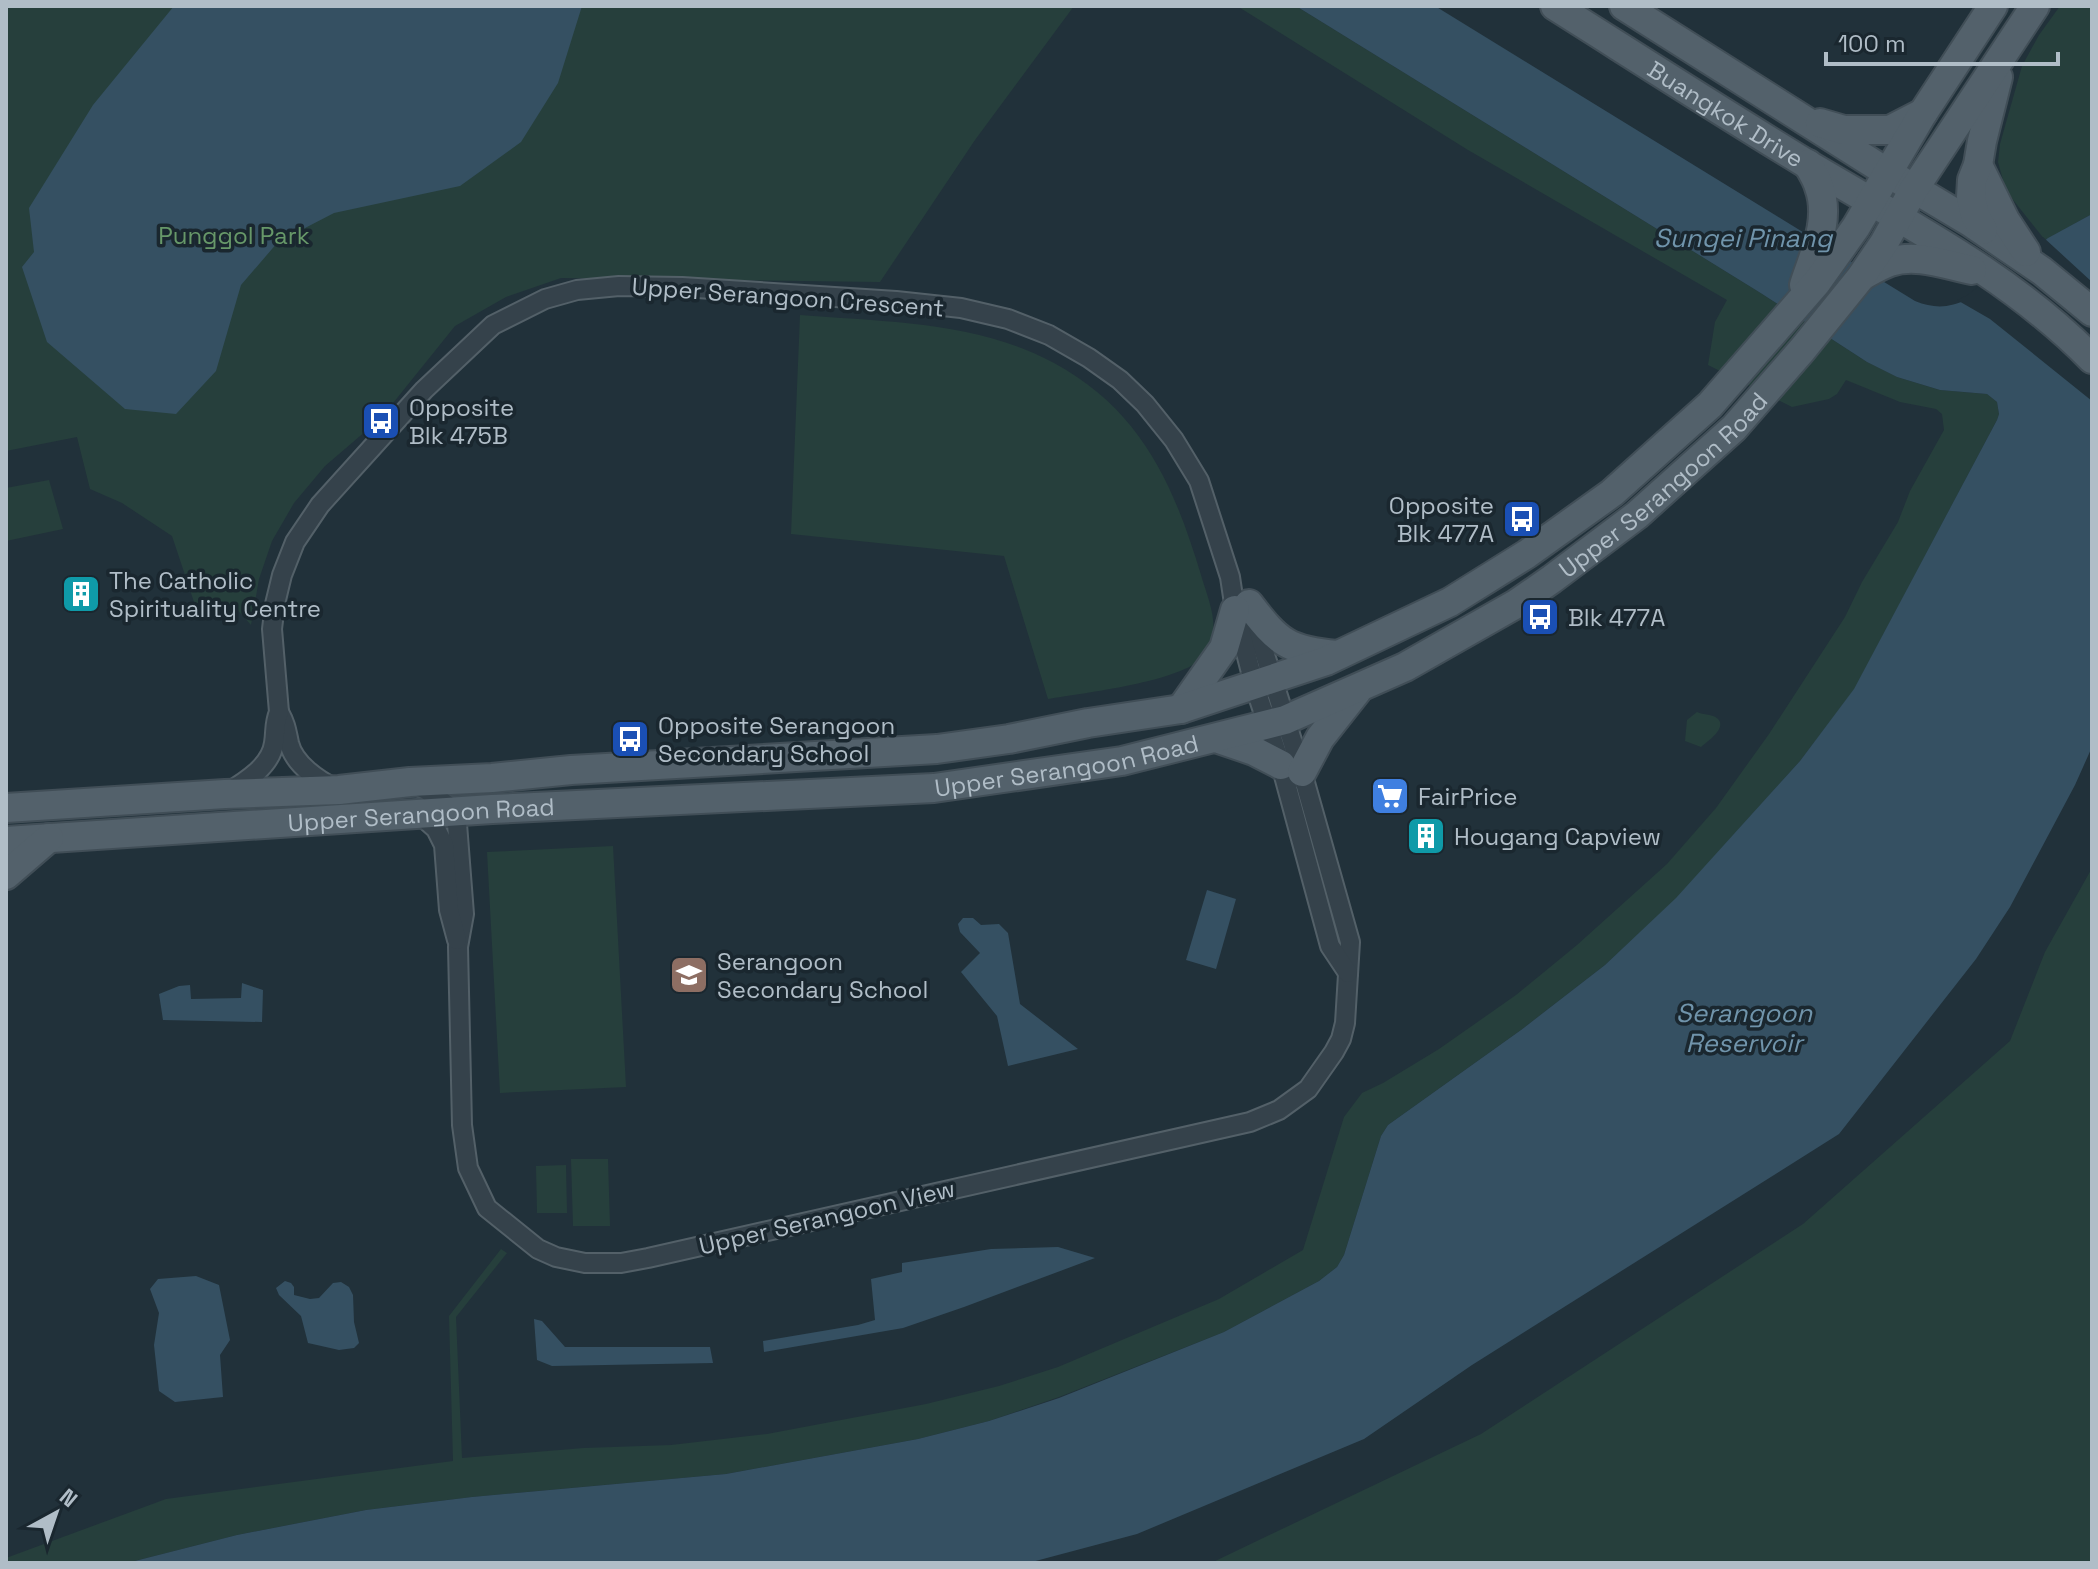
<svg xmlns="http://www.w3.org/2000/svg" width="2098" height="1569" font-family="'Space Grotesk',sans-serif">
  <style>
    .green { fill: #263f3c }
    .water { fill: #355062 }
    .pier { fill: #21313a }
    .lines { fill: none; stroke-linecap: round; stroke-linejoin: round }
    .minor-casing { stroke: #536068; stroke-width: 22 }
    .primary-casing { stroke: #414e57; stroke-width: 32 }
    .minor { stroke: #35424b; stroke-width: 18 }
    .primary { stroke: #53616b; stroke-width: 28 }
    .labels { text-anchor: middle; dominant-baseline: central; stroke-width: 7; stroke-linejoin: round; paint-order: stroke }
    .street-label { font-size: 24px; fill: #b0bdc7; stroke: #1a272f }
    .park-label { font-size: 24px; fill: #679869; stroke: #1a272f }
    .poi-label { font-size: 24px; fill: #b0bdc7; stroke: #1a272f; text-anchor: start }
    .water-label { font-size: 26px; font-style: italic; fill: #7094ab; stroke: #1a272f }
  </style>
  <rect width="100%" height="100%" fill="#21313a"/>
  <g class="green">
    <polygon points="6,6 1074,6 975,140 880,282 561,278 506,297 455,326 381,418 325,466 294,503 272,541 259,579 251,625 232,604 195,605 172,536 122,503 90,489 77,437 6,451"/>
    <polygon points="1237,6 1296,6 1759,292 1867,362 1897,377 1940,390 1987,394 1997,402 1999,414 1997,420 1854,690 1800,761 1676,899 1605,965 1521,1030 1388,1125 1381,1136 1344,1255 1337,1267 1319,1281 1224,1332 1059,1397 989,1421 918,1439 726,1474 472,1497 366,1510 237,1535 127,1563 6,1563 6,1558 166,1499 453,1461 449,1316 501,1249 507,1253 456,1317 462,1458 584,1448 671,1445 767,1434 926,1404 999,1386 1058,1367 1219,1299 1303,1250 1344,1117 1362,1093 1383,1083 1439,1049 1516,995 1577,945 1667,864 1716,808 1769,734 1845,617 1862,582 1898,522 1910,491 1944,430 1942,414 1936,409 1900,402 1846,380 1837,394 1829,399 1792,407 1708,365 1715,322 1727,300 1468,150"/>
    <polygon points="2060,6 2092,6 2092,214 2045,240 2006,191 1998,162 2000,144 2022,66 2039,35"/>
    <path d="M800,315C885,322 976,321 1054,363C1141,410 1174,485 1201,575C1209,602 1223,631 1204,656C1183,682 1082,693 1048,699L1004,556L791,534Z"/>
    <polygon points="49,480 63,529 6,541 6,488"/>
    <path d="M1697,712C1703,715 1714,714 1718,719C1727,728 1708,741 1701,747L1685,741L1687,720Z"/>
    <polygon points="613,846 626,1087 500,1093 487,852"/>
    <polygon points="2092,868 2092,1563 1211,1563 1481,1434 1803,1224 2010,1041 2045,952"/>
    <polygon points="571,1159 608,1159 610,1226 573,1226"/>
    <polygon points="566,1165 567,1213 537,1213 536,1166"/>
  </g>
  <g class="water">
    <polygon points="174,6 582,6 558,83 521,142 460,186 334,213 278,242 241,285 216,371 176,414 125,409 47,342 22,267 34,252 29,208 93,105"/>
    <path d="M1296,6H1435L1915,301C1935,309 1949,308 1968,299L2048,238L2092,214V747L2075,785L2010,907L1976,959L1839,1134L1472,1365L1364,1439L1137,1534L1028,1563H127L237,1535L366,1510L472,1497L726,1474L918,1439L989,1421L1059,1398L1224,1332L1319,1281L1337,1267L1344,1255L1381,1136L1388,1125L1521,1030L1605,965L1676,898L1800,761L1854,689L1997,420L1999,414L1997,402L1987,394L1940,390L1897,377L1867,362L1759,292Z"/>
    <polygon points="1207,890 1236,899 1216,969 1186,960"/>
    <polygon points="963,918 973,918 981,925 999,924 1008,933 1020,1004 1078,1049 1008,1066 997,1016 961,972 980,953 960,932 958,924"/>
    <polygon points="242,983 263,990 262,1022 163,1020 159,994 179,986 190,985 191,999 241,998"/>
    <polygon points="1058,1247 1095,1258 964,1307 903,1328 764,1352 763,1341 858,1325 875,1320 871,1279 902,1272 902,1263 991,1249"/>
    <polygon points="196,1276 219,1285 230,1340 220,1355 223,1397 175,1402 159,1391 154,1345 159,1313 150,1289 158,1279"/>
    <polygon points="285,1281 291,1283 294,1287 294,1295 310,1299 319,1298 333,1283 341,1282 349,1287 353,1295 354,1322 359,1343 354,1348 339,1350 308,1343 301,1316 279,1295 276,1288"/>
    <polygon points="534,1319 542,1321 565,1347 710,1347 713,1363 552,1366 537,1360"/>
  </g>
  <polygon class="pier" points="2043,237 2092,282 2092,401 1990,319 1957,300 1966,296"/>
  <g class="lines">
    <defs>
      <g id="minor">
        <path d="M279,712C286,725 286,729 289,743C294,764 318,780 336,789"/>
        <polyline points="412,783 426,790 456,811 464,914 458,947 462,1125 468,1168 487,1208 538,1249 556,1257 585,1263 621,1263 648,1258 1250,1122 1279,1110 1308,1089 1334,1052 1341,1039 1345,1023 1350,942 1302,772 1253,617"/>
        <path d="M227,793C245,782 271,766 274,743C276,731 274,724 279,712L272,629L275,604L282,575L295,542L320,505L424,390L493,325L545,299L577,290L619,286L682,287L896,301L961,308L1008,319L1049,335L1089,358L1120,380L1145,404L1174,440L1199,481L1230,577L1235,610L1254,684L1281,765L1330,946L1348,973"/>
        <polyline points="418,813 436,829 444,845 449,910 457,940"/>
      </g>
      <g id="primary">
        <path id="s1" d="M1555,6C1639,59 1723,113 1807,164C1906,223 2011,276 2092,359"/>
        <polyline points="1624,6 1888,173 1970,222 2042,271 2092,312"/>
        <polyline points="1820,123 1844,130 1890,130 1923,113"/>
        <polyline points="1978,165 2005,220 2026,252"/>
        <polyline points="1983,230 1975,215 1971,197 1972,180 1978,165 1982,141 1998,77"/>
        <path d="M1862,276C1871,271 1881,265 1890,262C1916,253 1946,265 1972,270"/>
        <path d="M1804,285C1814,254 1831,220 1819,187C1817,179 1812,172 1808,164"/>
        <path d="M1249,604C1278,642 1288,651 1337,655"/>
        <polyline points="1181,709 1224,648 1235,610"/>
        <polyline points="1216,738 1254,751 1281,765"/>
        <polyline points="1302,772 1320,738 1357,691"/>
        <polyline points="6,808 225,794 339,790 410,782 492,778 571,770 937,749 1009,739 1088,723 1181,709 1326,661 1450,602 1527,554 1612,493 1710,405 1817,282 1856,227 1923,113 1993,6"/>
        <path id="s2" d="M6,841L492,809L934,788L1122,761L1285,720L1405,667L1516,604L1552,579L1637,515L1734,428L1802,350L1861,277L1884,243L1914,189L2035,6"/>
        <polyline points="6,875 49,838"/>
      </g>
    </defs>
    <use href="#minor" class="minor-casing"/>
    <use href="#primary" class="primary-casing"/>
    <use href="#minor" class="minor"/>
    <use href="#primary" class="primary"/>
  </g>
  <defs>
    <symbol id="bus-square" viewBox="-11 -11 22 22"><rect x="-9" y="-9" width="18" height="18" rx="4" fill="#1a4fb4" stroke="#1a272f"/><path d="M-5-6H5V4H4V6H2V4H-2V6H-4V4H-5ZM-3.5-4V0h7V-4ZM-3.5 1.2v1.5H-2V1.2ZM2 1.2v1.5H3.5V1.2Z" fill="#fff"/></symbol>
    <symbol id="building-square" viewBox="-11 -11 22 22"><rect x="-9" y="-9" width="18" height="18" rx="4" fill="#0f9aa8" stroke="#1a272f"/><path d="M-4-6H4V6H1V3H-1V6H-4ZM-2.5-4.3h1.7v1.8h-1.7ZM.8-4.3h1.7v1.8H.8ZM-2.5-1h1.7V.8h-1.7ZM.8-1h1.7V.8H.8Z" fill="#fff"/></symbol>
    <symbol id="supermarket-square" viewBox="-11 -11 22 22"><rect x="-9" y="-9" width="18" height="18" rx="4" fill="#3f7fe0" stroke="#1a272f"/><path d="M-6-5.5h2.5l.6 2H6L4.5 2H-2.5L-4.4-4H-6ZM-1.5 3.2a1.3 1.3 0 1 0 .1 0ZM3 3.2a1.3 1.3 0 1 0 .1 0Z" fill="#fff"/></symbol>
    <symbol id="school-square" viewBox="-11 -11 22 22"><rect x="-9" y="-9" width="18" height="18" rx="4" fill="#8d6e63" stroke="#1a272f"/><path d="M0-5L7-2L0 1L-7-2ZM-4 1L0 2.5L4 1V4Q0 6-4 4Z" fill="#fff"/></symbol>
  </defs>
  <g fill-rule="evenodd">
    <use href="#bus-square" x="359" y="399" width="44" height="44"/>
    <use href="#bus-square" x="1500" y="497" width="44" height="44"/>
    <use href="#building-square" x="59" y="572" width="44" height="44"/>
    <use href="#bus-square" x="1518" y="595" width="44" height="44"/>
    <use href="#bus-square" x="608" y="717" width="44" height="44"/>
    <use href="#supermarket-square" x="1368" y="774" width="44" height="44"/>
    <use href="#building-square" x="1404" y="814" width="44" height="44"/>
    <use href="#school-square" x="667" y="953" width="44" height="44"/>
  </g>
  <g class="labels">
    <g class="street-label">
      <text stroke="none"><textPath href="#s1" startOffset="202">Buangkok Drive</textPath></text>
      <text transform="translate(788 297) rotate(4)">Upper Serangoon Crescent</text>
      <text stroke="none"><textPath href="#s2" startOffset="1736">Upper Serangoon Road</textPath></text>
      <text stroke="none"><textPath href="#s2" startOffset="1064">Upper Serangoon Road</textPath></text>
      <text stroke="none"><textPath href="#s2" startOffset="416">Upper Serangoon Road</textPath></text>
      <text transform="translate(827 1217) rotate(-13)">Upper Serangoon View</text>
    </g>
    <g class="park-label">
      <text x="234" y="235">Punggol Park</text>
    </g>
    <g class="poi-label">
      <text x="409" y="407">Opposite<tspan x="409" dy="28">Blk 475B</tspan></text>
      <text x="1494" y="505" text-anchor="end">Opposite<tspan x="1494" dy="28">Blk 477A</tspan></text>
      <text x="109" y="580">The Catholic<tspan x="109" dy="28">Spirituality Centre</tspan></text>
      <text x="1568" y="617">Blk 477A</text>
      <text x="658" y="725">Opposite Serangoon<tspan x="658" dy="28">Secondary School</tspan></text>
      <text x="1418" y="796">FairPrice</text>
      <text x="1454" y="836">Hougang Capview</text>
      <text x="717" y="961">Serangoon<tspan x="717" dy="28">Secondary School</tspan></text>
    </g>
    <g class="water-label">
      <text x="1743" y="238">Sungei Pinang</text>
      <text x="1744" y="1013">Serangoon<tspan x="1744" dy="30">Reservoir</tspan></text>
    </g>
  </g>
  <rect width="2098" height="1569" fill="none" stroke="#b0bdc7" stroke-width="16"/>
  <g transform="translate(56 1513) rotate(40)" stroke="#1a272f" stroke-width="6" paint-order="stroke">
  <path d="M0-6L14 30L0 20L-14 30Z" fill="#b0bdc7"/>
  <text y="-12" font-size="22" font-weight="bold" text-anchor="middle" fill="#b0bdc7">N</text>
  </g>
  <path d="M1826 52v12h232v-12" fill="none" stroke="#b0bdc7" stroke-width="4"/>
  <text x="1838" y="52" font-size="24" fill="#b0bdc7" stroke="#1a272f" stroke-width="6" paint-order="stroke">100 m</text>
</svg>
